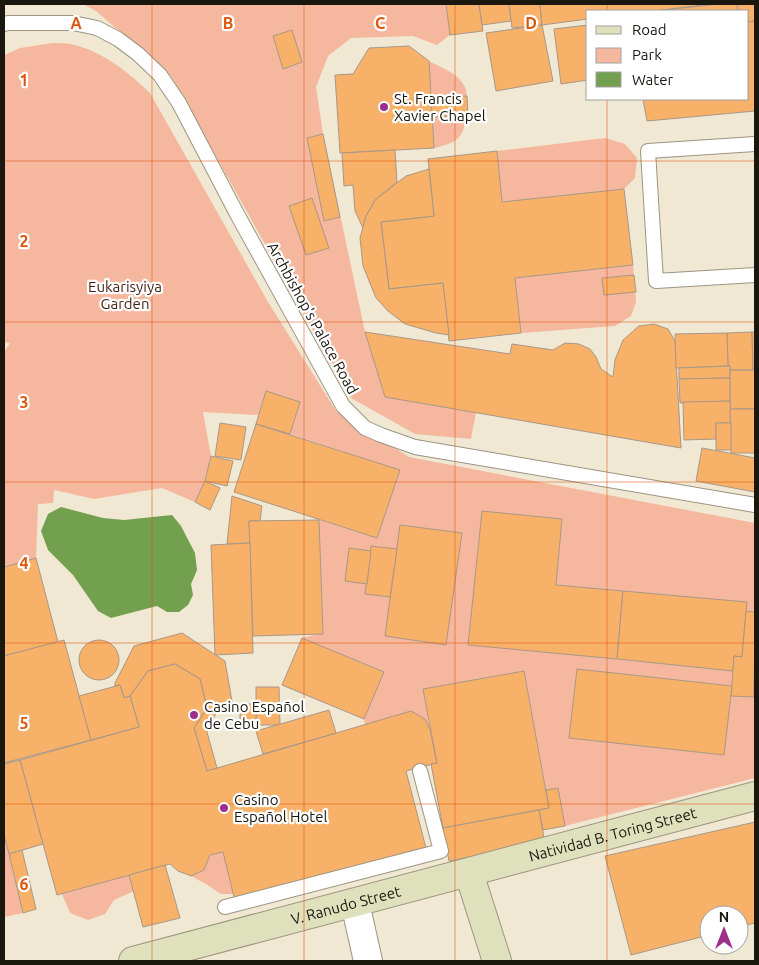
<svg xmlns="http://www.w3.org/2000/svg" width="759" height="965" font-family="Ubuntu,sans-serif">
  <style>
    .green { fill: #f6b79f }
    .water { fill: #72a04f }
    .building { fill: #f8b168; stroke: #a89788 }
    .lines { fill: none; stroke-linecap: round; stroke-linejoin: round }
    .lane-casing { stroke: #9c9481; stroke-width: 16 }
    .street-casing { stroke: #9c9481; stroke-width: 30 }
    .secondary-casing { stroke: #9c9481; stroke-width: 30 }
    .lane { stroke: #fff; stroke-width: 14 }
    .street { stroke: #fff; stroke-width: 28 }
    .secondary { stroke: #dfe0bc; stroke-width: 28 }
    .grid { fill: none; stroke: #de560c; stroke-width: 1; stroke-opacity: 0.55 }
    .poi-dot { fill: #9d2e8c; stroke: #fff; stroke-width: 2 }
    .labels { text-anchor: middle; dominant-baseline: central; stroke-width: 4.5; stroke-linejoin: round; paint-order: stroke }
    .poi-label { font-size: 15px; fill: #1a170f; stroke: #fff; text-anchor: start }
    .park-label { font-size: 15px; fill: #421e0f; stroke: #fff }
    .street-label { font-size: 15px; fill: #1a170f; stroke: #fff }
    .grid-label { font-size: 16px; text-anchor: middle; font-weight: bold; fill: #de560c; stroke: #fff; stroke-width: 4.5; stroke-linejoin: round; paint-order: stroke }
  </style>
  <rect width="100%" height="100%" fill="#f1e8d3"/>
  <g class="green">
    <polygon points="83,4 446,4 450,35 437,45 413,36 351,38 328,56 316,87 323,134 365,332 385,396 476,412 471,439 415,434 351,398 171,76 96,11"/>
    <path d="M52,43C59,43 68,43 75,45C105,53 128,72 150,93L268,302L336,411L409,457L755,523V612L746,611L747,602L556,585L562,519L482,511L468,644L733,671L732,686L577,669L569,738L723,755L731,696L755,697V778L565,826L558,788L546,790L524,671L423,689L430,729L411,711L365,725L364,719L384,672L302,638L323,633L319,520L377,538L400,470L290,434L300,402L266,391L258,415L203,412L211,456L205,481L195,502L162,488L94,499L54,490L53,503L38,504L36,558L4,567V352L10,343L4,342V55L20,48Z"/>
    <path d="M429,61C444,69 466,76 467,96L431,98Z"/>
    <path d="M468,115C461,139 459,142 434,148L432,117Z"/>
    <polygon points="605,138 625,144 637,158 635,178 624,189 502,202 497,151"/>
    <polygon points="633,265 636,302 631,316 615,326 521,333 515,278"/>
    <polygon points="4,835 23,913 4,917"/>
    <polygon points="223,852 234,894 221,894 206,884 191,876 204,870 210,855"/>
    <polygon points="129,875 134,891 114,900 105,914 88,920 70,913 62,894"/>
  </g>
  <polygon class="water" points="61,507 103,518 124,520 172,515 181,526 195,553 197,570 191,584 193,595 188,605 179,612 167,612 157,606 111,618 98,611 73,575 48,550 41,531 48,514"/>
  <g class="building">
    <polygon points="446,4 479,4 483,31 450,35"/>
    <polygon points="479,4 509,4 511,21 482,25"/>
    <polygon points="509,4 540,4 542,25 512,28"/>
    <polygon points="540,4 703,4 703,5 653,11 588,11 588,19 542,25"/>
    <polygon points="719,4 737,4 738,11 655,11"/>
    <polygon points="737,4 755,4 755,21 748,22 748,11 738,11"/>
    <polygon points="755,21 755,111 647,121 643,99 748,99 748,22"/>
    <polygon points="542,25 553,81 496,91 486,33"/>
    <polygon points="588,25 588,80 561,84 554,29"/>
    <polygon points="292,30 302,62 283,69 273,36"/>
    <polygon points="409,46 429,61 434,148 340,153 335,75 353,74 369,48"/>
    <polygon points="467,96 468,115 432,117 431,98"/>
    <polygon points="323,134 340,217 324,221 307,138"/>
    <polygon points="395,150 397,182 376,199 366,216 363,228 355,211 353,185 344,186 342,153"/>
    <polygon points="497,151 502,202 624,189 633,265 515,278 521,333 449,341 443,283 389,289 381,222 434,216 428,159"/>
    <polygon points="429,169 434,216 381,222 389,289 443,283 449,335 436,333 405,324 388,311 376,298 363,266 360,238 366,216 376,199 406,176"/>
    <polygon points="312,198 329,248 306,255 289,206"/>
    <polygon points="634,275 636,292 604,295 602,278"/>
    <polygon points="654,324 668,329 675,341 681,448 385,397 365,332 510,354 512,344 553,350 565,343 579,344 590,349 596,357 601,369 613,377 615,360 623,340 639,326"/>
    <polygon points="752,332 753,370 730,370 730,366 728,366 727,333"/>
    <polygon points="752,332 755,332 755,370 753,370"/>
    <polygon points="727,333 728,366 676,368 675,334"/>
    <polygon points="730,366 730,378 679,379 679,368"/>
    <rect x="730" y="370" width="25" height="39"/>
    <polygon points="730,378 730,401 680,403 679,379"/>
    <polygon points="266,391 300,402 290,434 256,424"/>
    <polygon points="730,401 731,423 716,423 716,439 684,440 683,402"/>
    <polygon points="730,409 755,409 755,453 731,453"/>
    <polygon points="220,423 246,427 241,460 215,456"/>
    <rect x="716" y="423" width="15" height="27"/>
    <polygon points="256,424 400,470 377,538 234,492"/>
    <polygon points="702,448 755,458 755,492 696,481"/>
    <polygon points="211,456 233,461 227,486 205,481"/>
    <polygon points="205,481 220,488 210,510 195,502"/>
    <polygon points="232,496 262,506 260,521 249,521 250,543 227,544"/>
    <polygon points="482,511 562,519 556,585 623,591 617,659 468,645"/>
    <polygon points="319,520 323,634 253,636 249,521"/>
    <polygon points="400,525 462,533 446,645 385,636"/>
    <polygon points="250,543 253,653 215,655 211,545"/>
    <polygon points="371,546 397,549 390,597 365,594"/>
    <polygon points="349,548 371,551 367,584 345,581"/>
    <polygon points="36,558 58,642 4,656 4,567"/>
    <polygon points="623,591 747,602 742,657 734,656 733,671 617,659"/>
    <polygon points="746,611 755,612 754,697 731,696 734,656 742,657"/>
    <polygon points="182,633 225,661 233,707 218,709 207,732 217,768 207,771 194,728 207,708 200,679 175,664 148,671 130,696 124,698 120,685 115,686 115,683 134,646"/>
    <polygon points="302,638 384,672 364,719 282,685"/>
    <polygon points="64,640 91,740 4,763 4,656"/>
    <circle cx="99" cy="660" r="20"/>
    <polygon points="175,664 200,679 207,708 194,728 207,771 411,711 425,719 430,729 437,763 406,771 427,852 235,901 223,852 210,855 204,870 191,876 178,871 170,864 57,895 20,760 139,727 130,696 148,671"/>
    <polygon points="577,669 732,686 724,755 569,738"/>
    <polygon points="524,671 549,808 443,828 431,764 437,763 423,689"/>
    <polygon points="120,685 124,698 130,696 139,727 91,740 79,696"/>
    <polygon points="256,687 279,687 280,725 256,725"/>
    <rect x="240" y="704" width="16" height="21"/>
    <polygon points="329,710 336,733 263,754 256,731"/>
    <polygon points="20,760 43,844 9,854 4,835 4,764"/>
    <polygon points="558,788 565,826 543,830 539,810 549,808 546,790"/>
    <polygon points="539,810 545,843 449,861 443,828"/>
    <polygon points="755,822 755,923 739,927 739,915 709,915 709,935 631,955 605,856"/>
    <polygon points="22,850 36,909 23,913 9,854"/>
    <polygon points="165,865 180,918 143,927 129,875"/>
  </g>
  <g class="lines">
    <defs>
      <g id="lane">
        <polyline points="4,24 8,23 73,23 97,28 118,39 138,54 160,75 179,103 237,214 343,406 365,428 381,435 415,447 755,505"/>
        <polyline points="755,144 648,151 656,281 755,275"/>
        <polyline points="225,907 441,851 420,771"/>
      </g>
      <polyline id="street" points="355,903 368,961"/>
      <g id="secondary">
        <polyline points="469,873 497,961"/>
        <path id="s1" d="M133,961L755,796"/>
      </g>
    </defs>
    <use href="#lane" class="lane-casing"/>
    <use href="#street" class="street-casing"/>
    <use href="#secondary" class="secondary-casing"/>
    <use href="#lane" class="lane"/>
    <use href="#street" class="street"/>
    <use href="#secondary" class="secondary"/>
  </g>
  <path class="grid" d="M152,4V961M304,4V961M455,4V961M607,4V11M607,99V961M4,161H755M4,322H755M4,482H755M4,643H755M4,804H755"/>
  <g class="poi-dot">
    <circle cx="384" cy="107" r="5"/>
    <circle cx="194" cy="715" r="5"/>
    <circle cx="224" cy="808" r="5"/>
  </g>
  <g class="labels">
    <g class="poi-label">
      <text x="394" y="98">St. Francis<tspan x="394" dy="17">Xavier Chapel</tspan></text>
      <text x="204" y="706">Casino Español<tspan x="204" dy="17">de Cebu</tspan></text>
      <text x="234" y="799">Casino<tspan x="234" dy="17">Español Hotel</tspan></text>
    </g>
    <g class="park-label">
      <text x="125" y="286">Eukarisyiya<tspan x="125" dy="17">Garden</tspan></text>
    </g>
    <g class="street-label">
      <text transform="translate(313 318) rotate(61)">Archbishop's Palace Road</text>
      <text stroke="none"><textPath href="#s1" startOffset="496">Natividad B. Toring Street</textPath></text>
      <text stroke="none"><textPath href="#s1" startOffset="220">V. Ranudo Street</textPath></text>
    </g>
  </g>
  <g class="grid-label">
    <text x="76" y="29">A</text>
    <text x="228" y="29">B</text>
    <text x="380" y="29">C</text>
    <text x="531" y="29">D</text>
    <text x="24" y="86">1</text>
    <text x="24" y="247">2</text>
    <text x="24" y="408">3</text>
    <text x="24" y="569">4</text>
    <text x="24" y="729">5</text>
    <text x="24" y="890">6</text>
  </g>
  <rect width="759" height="965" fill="none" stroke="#1a170f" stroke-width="10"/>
  <rect x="586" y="10" width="162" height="90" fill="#ffffff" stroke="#a3a29f"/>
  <rect x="596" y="26" width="25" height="8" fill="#dfe0bc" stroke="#a3a29f"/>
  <text x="632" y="35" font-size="15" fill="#1a170f">Road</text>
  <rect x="596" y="48" width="25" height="15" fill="#f6b79f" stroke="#a3a29f"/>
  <text x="632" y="60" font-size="15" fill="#1a170f">Park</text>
  <rect x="596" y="72" width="25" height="15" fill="#72a04f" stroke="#a3a29f"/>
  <text x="632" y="85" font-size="15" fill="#1a170f">Water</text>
  <g transform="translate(724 930)"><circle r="24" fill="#ffffff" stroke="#a3a29f"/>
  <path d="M0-4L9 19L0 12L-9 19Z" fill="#9d2e8c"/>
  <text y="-8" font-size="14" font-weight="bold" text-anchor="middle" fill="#1a170f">N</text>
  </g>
</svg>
